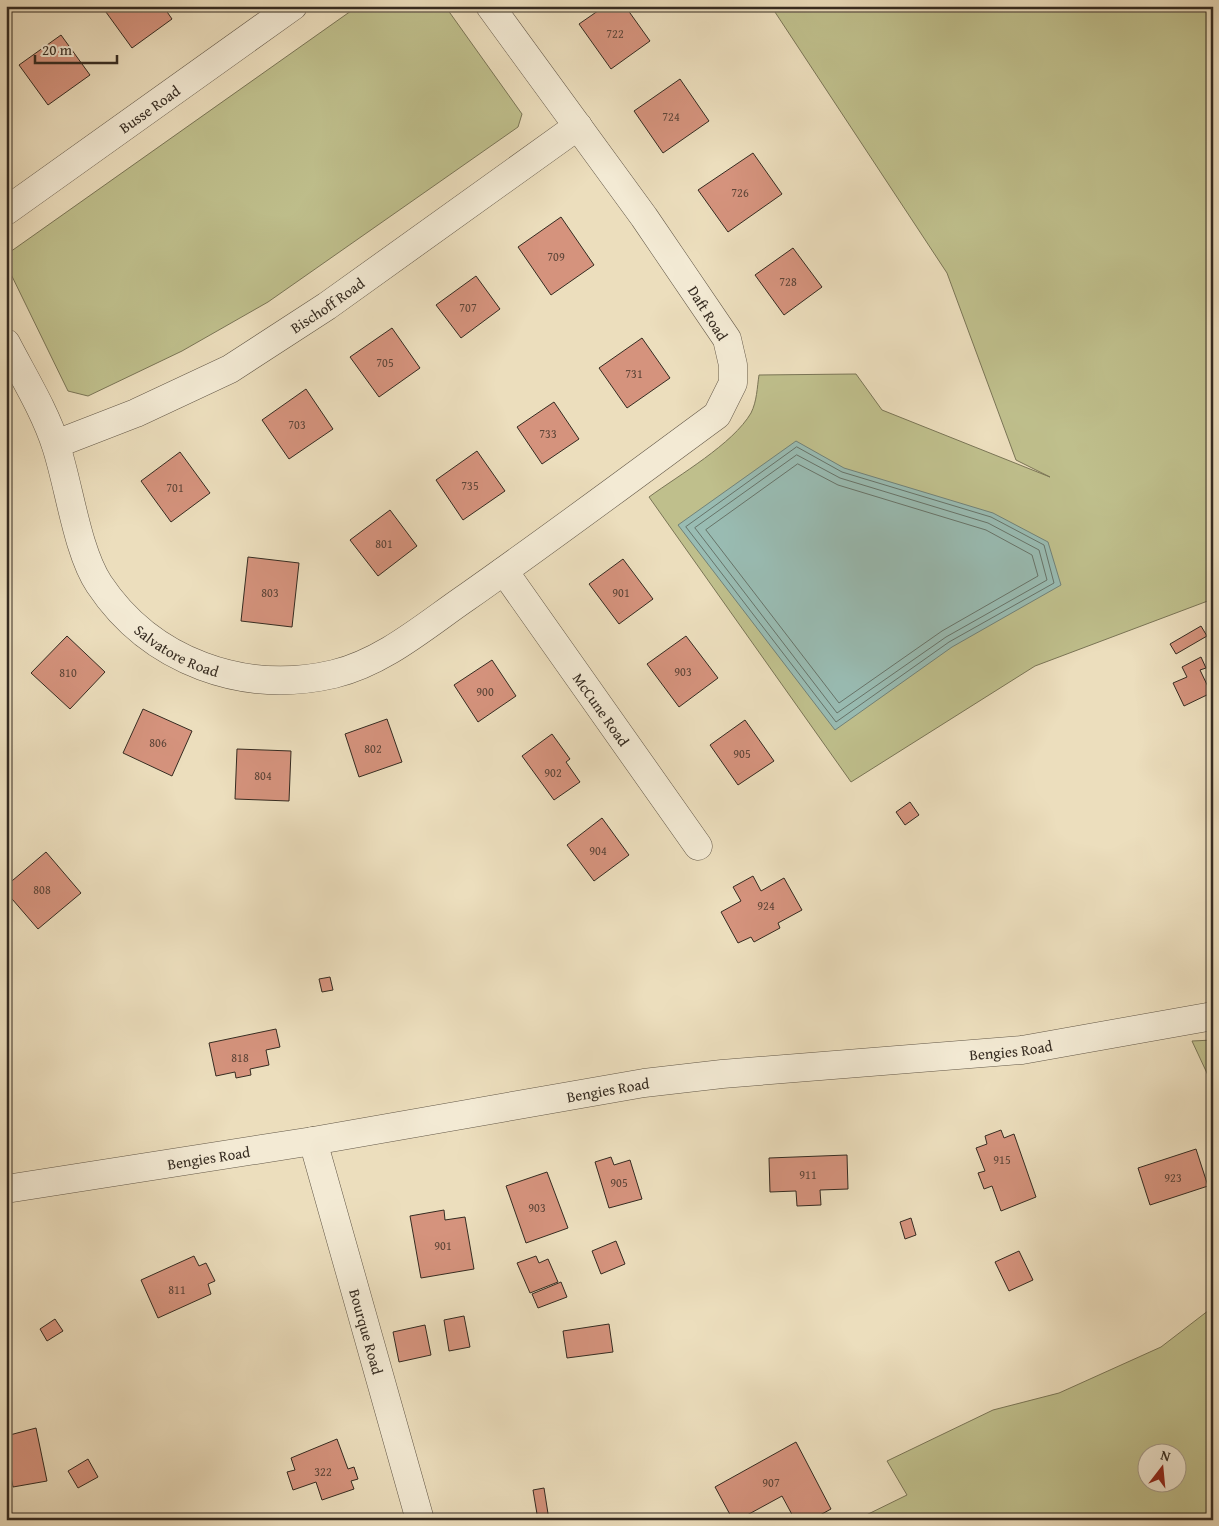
<svg xmlns="http://www.w3.org/2000/svg" width="1219" height="1526" font-family="'Gentium Book Plus',serif">
  <style>
    .green { fill: #bfbf8c; stroke: #7a7556; fill-rule: evenodd }
    .water { fill: #99bcb3; stroke: #718279 }
    .lines { fill: none; stroke-linecap: round; stroke-linejoin: round }
    .shore { stroke: #67746a; stroke-width: 1 }
    .building { fill: #d5937d; stroke: #352b21 }
    .minor-casing { stroke: #635848; stroke-width: 29 }
    .minor { stroke: #f3ead4; stroke-width: 28 }
    .labels { text-anchor: middle; dominant-baseline: central; stroke-width: 4; stroke-linejoin: round; paint-order: stroke }
    .number-label { font-size: 12px; fill: #5d4538 }
    .street-label { font-size: 15px; fill: #352b21; stroke: #f3ead4 }
  </style>
  <rect width="100%" height="100%" fill="#ecdebd"/>
  <filter id="stains"><feTurbulence type="fractalNoise" baseFrequency=".004" numOctaves="4"/><feColorMatrix values="0 0 0 0 .2 0 0 0 0 .09 0 0 0 0 .02 0 0 0 .5 -.17"/></filter>
  <radialGradient id="worn" r=".72"><stop offset=".6" stop-color="#630" stop-opacity="0"/><stop offset="1" stop-color="#630" stop-opacity=".3"/></radialGradient>
  <g class="green">
    <polygon points="358,6 445,6 522,114 518,127 268,302 182,351 88,396 68,391 6,264 10,252"/>
    <path d="M771,6H1213V599L1035,666L851,782L649,497C679,475 733,444 751,413C757,401 757,388 759,375L856,374L882,410L1050,477L1016,460L947,273Z"/>
    <polygon points="1213,1040 1213,1086 1192,1041"/>
    <path d="M1213,1307V1520H856L907,1495L887,1461L993,1410L1059,1393L1161,1347ZM1146,1454H1176V1484H1146Z"/>
  </g>
  <polygon class="water" points="796,441 844,468 993,513 1048,542 1061,585 952,647 835,730 678,525"/>
  <g class="lines">
    <g class="shore">
      <polygon points="797,447 842,472 991,517 1044,545 1054,583 949,642 836,722 686,527"/>
      <polygon points="797,455 840,478 988,523 1039,550 1047,580 946,637 837,713 695,528"/>
      <polygon points="798,464 838,485 986,530 1032,555 1038,576 942,631 839,703 706,530"/>
    </g>
  </g>
  <g class="building">
    <polygon points="106,6 163,6 172,19 132,48 103,8"/>
    <polygon points="605,6 625,6 650,41 611,69 579,24"/>
    <polygon points="61,35 90,75 48,105 19,65"/>
    <polygon points="680,79 709,121 663,153 634,111"/>
    <polygon points="753,153 782,194 728,232 698,190"/>
    <polygon points="561,217 594,265 551,295 518,247"/>
    <polygon points="793,248 822,287 784,315 755,275"/>
    <polygon points="476,276 500,309 461,338 436,305"/>
    <polygon points="392,328 420,368 379,397 350,357"/>
    <polygon points="642,338 670,378 627,408 599,368"/>
    <polygon points="306,389 333,429 289,459 262,420"/>
    <polygon points="554,402 579,439 542,464 517,427"/>
    <polygon points="477,451 505,491 463,520 436,480"/>
    <polygon points="180,452 210,493 171,522 141,481"/>
    <polygon points="390,510 417,546 378,576 350,540"/>
    <polygon points="248,557 299,563 292,627 241,621"/>
    <polygon points="623,559 653,599 619,624 589,584"/>
    <polygon points="1201,626 1207,636 1176,654 1170,644"/>
    <polygon points="67,636 105,672 70,709 31,673"/>
    <polygon points="686,636 718,678 679,707 647,664"/>
    <polygon points="1201,657 1206,668 1200,670 1211,693 1184,706 1173,683 1187,677 1182,667"/>
    <polygon points="492,660 516,696 478,722 454,685"/>
    <polygon points="143,709 192,731 172,776 123,753"/>
    <polygon points="387,719 402,762 359,777 345,734"/>
    <polygon points="745,720 774,761 738,785 710,745"/>
    <polygon points="552,734 570,759 566,762 580,782 554,800 522,756"/>
    <polygon points="237,749 291,751 289,801 235,799"/>
    <polygon points="910,802 919,815 905,825 896,812"/>
    <polygon points="602,818 629,855 594,881 567,845"/>
    <polygon points="46,852 81,893 38,929 6,892 6,886"/>
    <polygon points="753,876 761,891 784,878 802,910 778,923 780,928 754,942 751,937 738,943 721,912 741,901 733,887"/>
    <polygon points="330,977 333,990 322,992 319,979"/>
    <polygon points="276,1029 280,1047 266,1050 269,1065 250,1069 251,1075 236,1078 235,1072 216,1076 209,1043"/>
    <polygon points="1001,1130 1004,1138 1014,1134 1036,1197 1001,1211 992,1186 984,1189 978,1173 985,1171 976,1148 987,1144 985,1136"/>
    <polygon points="1196,1149 1208,1186 1150,1205 1138,1168"/>
    <polygon points="847,1155 848,1189 820,1190 821,1205 797,1206 796,1191 770,1192 769,1158"/>
    <polygon points="611,1157 614,1165 630,1160 642,1199 609,1208 595,1162"/>
    <polygon points="547,1172 568,1228 526,1243 506,1186"/>
    <polygon points="444,1210 445,1220 465,1217 474,1269 421,1278 410,1216"/>
    <polygon points="911,1218 916,1235 905,1239 900,1222"/>
    <polygon points="616,1241 625,1264 601,1274 592,1251"/>
    <polygon points="1019,1251 1033,1280 1009,1291 995,1262"/>
    <polygon points="194,1256 199,1266 206,1263 215,1281 208,1284 211,1294 158,1318 141,1280"/>
    <polygon points="536,1256 539,1263 548,1259 558,1282 530,1293 517,1263"/>
    <polygon points="561,1282 567,1297 538,1308 532,1294"/>
    <polygon points="464,1316 470,1347 449,1351 444,1320"/>
    <polygon points="55,1319 63,1331 47,1341 40,1329"/>
    <polygon points="609,1324 613,1352 567,1358 563,1331"/>
    <polygon points="425,1325 431,1355 399,1362 393,1332"/>
    <polygon points="36,1428 47,1481 13,1487 6,1450 6,1436"/>
    <polygon points="337,1439 348,1469 354,1467 358,1479 351,1481 354,1489 322,1500 316,1482 293,1490 287,1472 295,1470 291,1458"/>
    <polygon points="796,1442 831,1509 811,1520 795,1520 782,1496 738,1520 733,1520 715,1487"/>
    <polygon points="88,1459 98,1477 78,1488 68,1471"/>
    <polygon points="544,1488 549,1520 538,1520 533,1490"/>
  </g>
  <g class="lines">
    <defs>
      <g id="minor">
        <path id="s1" d="M6,211L293,6"/>
        <path id="s2" d="M6,343C23,376 45,411 56,446C69,485 77,551 99,584C151,662 244,695 334,674C384,662 426,625 467,597C551,538 634,476 717,415L733,383V365L727,339L644,217L490,6"/>
        <path id="s3" d="M56,444L136,413L230,369L327,306L578,126"/>
        <path id="s4" d="M504,571L698,846"/>
        <path id="s5" d="M313,1141L420,1520"/>
        <path id="s6" d="M6,1189L313,1141L644,1083L722,1074L1022,1050L1213,1016"/>
      </g>
    </defs>
    <use href="#minor" class="minor-casing"/>
    <use href="#minor" class="minor"/>
  </g>
  <g class="labels">
    <g class="number-label">
      <text x="615" y="33">722</text>
      <text x="671" y="116">724</text>
      <text x="740" y="192">726</text>
      <text x="556" y="256">709</text>
      <text x="788" y="281">728</text>
      <text x="468" y="307">707</text>
      <text x="385" y="362">705</text>
      <text x="634" y="373">731</text>
      <text x="297" y="424">703</text>
      <text x="548" y="433">733</text>
      <text x="470" y="485">735</text>
      <text x="175" y="487">701</text>
      <text x="384" y="543">801</text>
      <text x="270" y="592">803</text>
      <text x="621" y="592">901</text>
      <text x="683" y="671">903</text>
      <text x="68" y="672">810</text>
      <text x="485" y="691">900</text>
      <text x="158" y="742">806</text>
      <text x="373" y="748">802</text>
      <text x="742" y="753">905</text>
      <text x="553" y="772">902</text>
      <text x="263" y="775">804</text>
      <text x="598" y="850">904</text>
      <text x="42" y="889">808</text>
      <text x="766" y="905">924</text>
      <text x="240" y="1057">818</text>
      <text x="1002" y="1159">915</text>
      <text x="808" y="1174">911</text>
      <text x="1173" y="1177">923</text>
      <text x="619" y="1182">905</text>
      <text x="537" y="1207">903</text>
      <text x="443" y="1245">901</text>
      <text x="177" y="1289">811</text>
      <text x="323" y="1471">322</text>
      <text x="771" y="1482">907</text>
    </g>
    <g class="street-label">
      <text stroke="none"><textPath href="#s1" startOffset="176">Busse Road</textPath></text>
      <text stroke="none"><textPath href="#s3" startOffset="306">Bischoff Road</textPath></text>
      <text transform="translate(708 313) rotate(58)">Daft Road</text>
      <text stroke="none"><textPath href="#s2" startOffset="364">Salvatore Road</textPath></text>
      <text stroke="none"><textPath href="#s4" startOffset="169">McCune Road</textPath></text>
      <text stroke="none"><textPath href="#s6" startOffset="1015">Bengies Road</textPath></text>
      <text stroke="none"><textPath href="#s6" startOffset="610">Bengies Road</textPath></text>
      <text stroke="none"><textPath href="#s6" startOffset="205">Bengies Road</textPath></text>
      <text stroke="none"><textPath href="#s5" startOffset="198">Bourque Road</textPath></text>
    </g>
  </g>
  <rect width="1219" height="1526" fill="none" stroke="#ecdebd" stroke-width="25"/>
  <rect x="8" y="8" width="1204" height="1511" fill="none" stroke="#352b21" stroke-width="2.5"/>
  <rect x="12" y="12" width="1194" height="1501" fill="none" stroke="#352b21"/>
  <g transform="translate(1162 1468) rotate(16)"><circle r="24" fill="#f3ead4" stroke="#a79e8c"/>
  <path d="M0-4L9 19L0 12L-9 19Z" fill="#8f2418"/>
  <text y="-8" font-size="14" font-weight="bold" text-anchor="middle" fill="#352b21">N</text>
  </g>
  <path d="M35 55v8h82v-8" fill="none" stroke="#352b21" stroke-width="2.5"/>
  <text x="42" y="55" font-size="15" fill="#352b21" stroke="#f3ead4" stroke-width="4" paint-order="stroke">20 m</text>
  <rect width="100%" height="100%" filter="url(#stains)"/>
  <rect width="100%" height="100%" fill="url(#worn)"/>
</svg>
